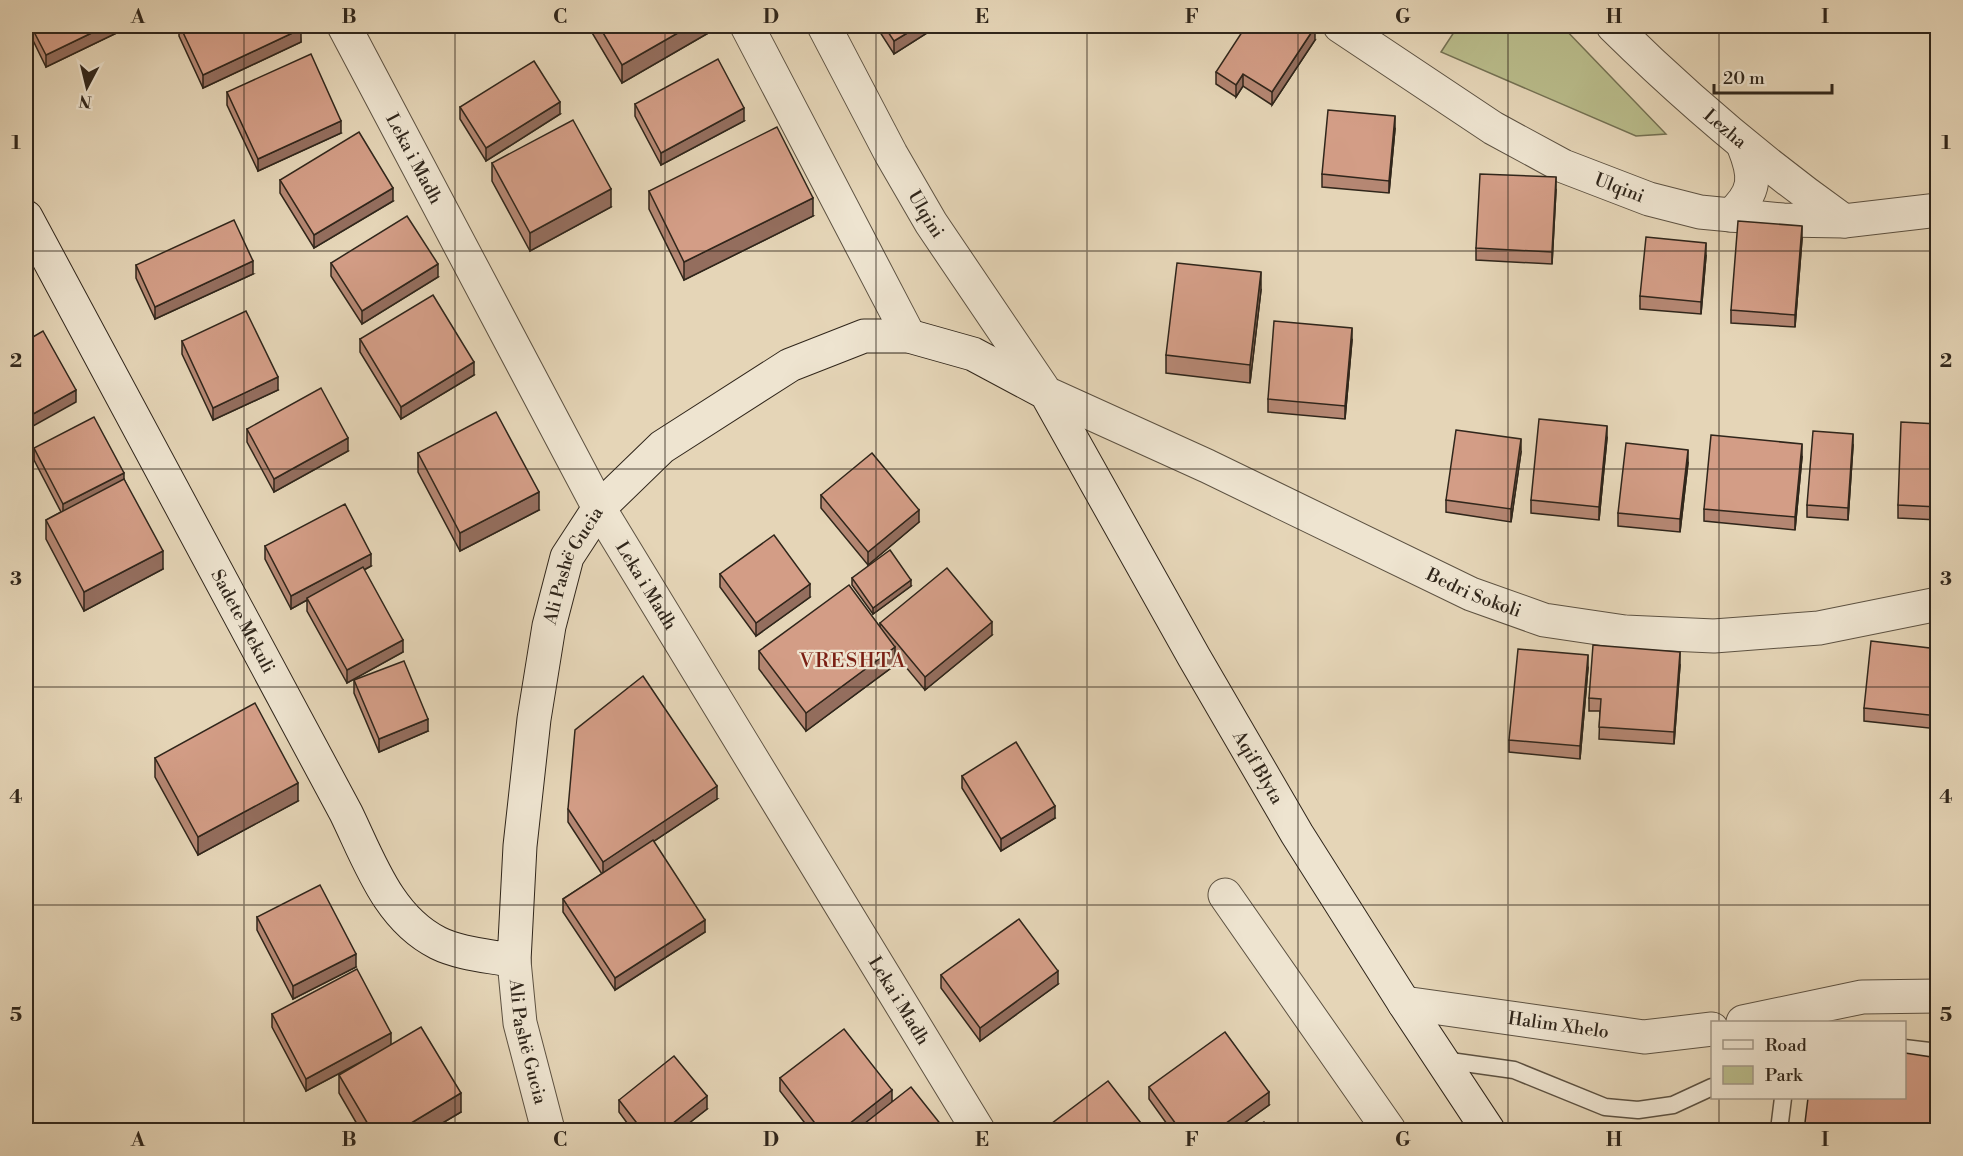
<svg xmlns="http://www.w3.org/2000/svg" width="1963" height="1156" font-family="'Libre Bodoni',serif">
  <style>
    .green { fill: #b9bc8b; stroke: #747153; stroke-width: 1.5 }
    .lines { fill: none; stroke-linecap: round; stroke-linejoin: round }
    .lane-casing { stroke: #5d5242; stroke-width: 19 }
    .street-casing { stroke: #5d5242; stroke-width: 35 }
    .secondary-casing { stroke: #30261b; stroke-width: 35 }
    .lane { stroke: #eee4d0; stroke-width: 16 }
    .street { stroke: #eee4d0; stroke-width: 33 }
    .secondary { stroke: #eee4d0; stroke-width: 33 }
    .wall { fill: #b58773; stroke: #30261b; stroke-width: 1.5 }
    .shaded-wall { fill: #946e5e; stroke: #30261b; stroke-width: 1.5 }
    .building { fill: #d39d86; stroke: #30261b; stroke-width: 1.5 }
    .grid { fill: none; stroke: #30261b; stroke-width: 1.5; stroke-opacity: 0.55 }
    .labels { text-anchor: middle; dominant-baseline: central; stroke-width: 4.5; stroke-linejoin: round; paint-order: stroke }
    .street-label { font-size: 18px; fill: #30261b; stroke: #eee4d0 }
    .neighbourhood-label { font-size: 20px; letter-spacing: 1.5px; fill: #7a1f14; stroke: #eee4d0 }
    .neatline { fill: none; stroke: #30261b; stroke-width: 2 }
    .grid-label { font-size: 20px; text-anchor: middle; font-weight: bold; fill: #30261b }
  </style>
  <rect width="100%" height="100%" fill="#e5d5b7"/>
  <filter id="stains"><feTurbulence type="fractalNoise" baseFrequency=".00333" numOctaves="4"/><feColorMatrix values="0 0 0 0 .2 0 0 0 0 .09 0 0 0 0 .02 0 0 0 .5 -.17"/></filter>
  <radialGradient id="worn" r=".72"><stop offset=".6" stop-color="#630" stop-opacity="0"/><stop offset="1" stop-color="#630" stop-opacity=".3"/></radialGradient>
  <polygon class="green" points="1458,26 1562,26 1666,134 1636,136 1441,52"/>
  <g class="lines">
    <defs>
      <g id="lane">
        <polyline points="1904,1048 1938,1052"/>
        <polyline points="1443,1060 1514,1070 1605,1107 1638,1110 1673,1105 1712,1087"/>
        <polyline points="1779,1130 1783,1098"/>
      </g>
      <g id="street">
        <path id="s1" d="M344,26L599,508L978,1130"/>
        <polyline points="747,26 909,336"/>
        <path id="s2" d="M824,26L891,154L931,223L1046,393L1207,466L1471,594L1544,620L1625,632L1714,636L1819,628L1938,604"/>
        <path id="s3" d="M1340,26L1493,128L1563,166L1649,199L1700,212L1783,220L1844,221L1938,210"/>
        <path id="s4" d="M1613,26C1685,97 1761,162 1844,221"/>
        <path d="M1731,215C1756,192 1756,177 1744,147"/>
        <polyline points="1225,895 1389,1130"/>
        <path id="s5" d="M514,961L520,1023L548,1130"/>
        <path id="s6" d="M1404,1003L1644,1037L1712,1029"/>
        <polyline points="1743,1022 1862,997 1938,996"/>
      </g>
      <g id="secondary">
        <path id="s7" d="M26,217L346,813C369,860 388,918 438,943C460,954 491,956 514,961L520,846L534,719L549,626L567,557L599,508L662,447L790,365L864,336H909L973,354L1046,393L1194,657L1297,834L1404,1003L1488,1130"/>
      </g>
    </defs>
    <use href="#lane" class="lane-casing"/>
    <use href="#street" class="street-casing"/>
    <use href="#secondary" class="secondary-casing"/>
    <use href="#lane" class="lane"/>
    <use href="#street" class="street"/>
    <use href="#secondary" class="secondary"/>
  </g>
  <g class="wall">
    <polygon points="26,26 129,26 129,27 46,67"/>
    <polygon points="179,26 299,26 301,42 203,88 179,36"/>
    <polygon points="588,26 710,26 710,32 622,83"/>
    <polygon points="876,26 938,26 894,54"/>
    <polygon points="1421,26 1433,26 1429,31"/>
    <polygon points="1315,40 1272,105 1243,86 1236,97 1216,84 1216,72"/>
    <polygon points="227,92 341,133 258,171 227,105"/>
    <polygon points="635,104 744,121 661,165 635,116"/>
    <polygon points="460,107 560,114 486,161 460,119"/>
    <polygon points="1395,129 1389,193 1322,187 1322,174"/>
    <polygon points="492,163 611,207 530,251 492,181"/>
    <polygon points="280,180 393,201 314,248 280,193"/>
    <polygon points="1556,190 1552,264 1476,260 1476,248"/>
    <polygon points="649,191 813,216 684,280 649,209"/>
    <polygon points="1802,239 1795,327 1731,323 1731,310"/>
    <polygon points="1706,256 1701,314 1640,309 1640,296"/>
    <polygon points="331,263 438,277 362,324 331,276"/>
    <polygon points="136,265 253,274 155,319 136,278"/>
    <polygon points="1261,290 1250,383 1166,373 1166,355"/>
    <polygon points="360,339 474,375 401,419 360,352"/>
    <polygon points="1352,340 1345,419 1268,412 1268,399"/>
    <polygon points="182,341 278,390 213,420 182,354"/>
    <polygon points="1938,424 1938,520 1898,518 1898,505"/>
    <polygon points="247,429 348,451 274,492 247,442"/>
    <polygon points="1607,438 1599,520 1531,513 1531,500"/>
    <polygon points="1853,446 1848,520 1807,517 1807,505"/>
    <polygon points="34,448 124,479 163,569 84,611 46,539 46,520 61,512 34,460"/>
    <polygon points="1521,452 1511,522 1446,512 1446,500"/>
    <polygon points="418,453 539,510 460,551 418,472"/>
    <polygon points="1802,457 1795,530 1704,521 1704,509"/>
    <polygon points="1688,463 1680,532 1618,526 1618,513"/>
    <polygon points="821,495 919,522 868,565 821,508"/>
    <polygon points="265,546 371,566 364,570 403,652 347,683 307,611 307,600 291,609 265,559"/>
    <polygon points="720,574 810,597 756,636 720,587"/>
    <polygon points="852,578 911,586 873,614 852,585"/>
    <polygon points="880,623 992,635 925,690 895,654 895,665 806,731 759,669 759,651 880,627"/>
    <polygon points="1938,649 1938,729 1864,721 1864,708"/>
    <polygon points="1680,665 1674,744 1599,739 1600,711 1589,711 1589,698"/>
    <polygon points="1588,668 1580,759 1509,752 1509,740"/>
    <polygon points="354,680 428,731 379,752 354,693"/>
    <polygon points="155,758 298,801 198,855 155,777"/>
    <polygon points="962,776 1055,818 1001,851 962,788"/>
    <polygon points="717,799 653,842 705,932 615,990 563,912 563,899 602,874 568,822 568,809"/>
    <polygon points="257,917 356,967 293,999 257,930"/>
    <polygon points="941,975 1058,984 980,1041 941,988"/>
    <polygon points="272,1014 391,1045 461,1112 429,1131 361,1131 339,1093 339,1075 372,1056 306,1091 272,1027"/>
    <polygon points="780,1078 892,1101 946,1131 811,1131 780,1091"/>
    <polygon points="1149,1087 1269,1105 1233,1131 1172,1131 1149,1099"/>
    <polygon points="619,1100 707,1109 679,1131 633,1131 619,1112"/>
  </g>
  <g class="shaded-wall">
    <polygon points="106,26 129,26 129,27 46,67 46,55"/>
    <polygon points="690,26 710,26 710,32 622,83 622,65"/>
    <polygon points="919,26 938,26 894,54 894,41"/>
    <polygon points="1315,27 1315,40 1272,105 1272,92"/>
    <polygon points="301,29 301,42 203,88 203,75"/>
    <polygon points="1243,74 1243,86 1236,97 1236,85"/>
    <polygon points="560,102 560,114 486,161 486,148"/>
    <polygon points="744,108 744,121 661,165 661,153"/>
    <polygon points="1395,116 1395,129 1389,193 1389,181"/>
    <polygon points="341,121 341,133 258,171 258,159"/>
    <polygon points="1556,177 1556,190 1552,264 1552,252"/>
    <polygon points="393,188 393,201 314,248 314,235"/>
    <polygon points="611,189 611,207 530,251 530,233"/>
    <polygon points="813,198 813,216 684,280 684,262"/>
    <polygon points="1802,226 1802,239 1795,327 1795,315"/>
    <polygon points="1706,243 1706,256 1701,314 1701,302"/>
    <polygon points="253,261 253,274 155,319 155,307"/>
    <polygon points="438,264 438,277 362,324 362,311"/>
    <polygon points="1261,272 1261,290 1250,383 1250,365"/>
    <polygon points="1352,328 1352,340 1345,419 1345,406"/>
    <polygon points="474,362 474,375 401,419 401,407"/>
    <polygon points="278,377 278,390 213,420 213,408"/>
    <polygon points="76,390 76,402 26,430 26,418"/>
    <polygon points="1607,426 1607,438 1599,520 1599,507"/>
    <polygon points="1853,434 1853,446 1848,520 1848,508"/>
    <polygon points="348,438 348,451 274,492 274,479"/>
    <polygon points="1521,439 1521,452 1511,522 1511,509"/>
    <polygon points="1802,444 1802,457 1795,530 1795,517"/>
    <polygon points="1688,450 1688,463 1680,532 1680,519"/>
    <polygon points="124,473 124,485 63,517 63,504"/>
    <polygon points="539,492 539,510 460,551 460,533"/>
    <polygon points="919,510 919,522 868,565 868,552"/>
    <polygon points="163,551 163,569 84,611 84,592"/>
    <polygon points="371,554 371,566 308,600 307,598 307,600 291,609 291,596"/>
    <polygon points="911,580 911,586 873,614 873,608"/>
    <polygon points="810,584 810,597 756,636 756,623"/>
    <polygon points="992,622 992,635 925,690 925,677"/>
    <polygon points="403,640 403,652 347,683 347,670"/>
    <polygon points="895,647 895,665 806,731 806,713"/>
    <polygon points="1680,652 1680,665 1674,744 1674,732"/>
    <polygon points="1588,655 1588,668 1580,759 1580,746"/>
    <polygon points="428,719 428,731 379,752 379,739"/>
    <polygon points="298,783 298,801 198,855 198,837"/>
    <polygon points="717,786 717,799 603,875 603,862"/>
    <polygon points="1055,806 1055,818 1001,851 1001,839"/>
    <polygon points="705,920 705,932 615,990 615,978"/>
    <polygon points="356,954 356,967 293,999 293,986"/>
    <polygon points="1058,971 1058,984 980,1041 980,1028"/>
    <polygon points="391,1033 391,1046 306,1091 306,1079"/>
    <polygon points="892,1090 892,1103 856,1131 840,1131"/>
    <polygon points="1269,1092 1269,1105 1233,1131 1215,1131"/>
    <polygon points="461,1093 461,1112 429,1131 398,1131"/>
    <polygon points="707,1096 707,1109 679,1131 663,1131"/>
  </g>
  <g class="building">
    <polygon points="31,26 106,26 46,55"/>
    <polygon points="180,26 299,26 301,29 203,75"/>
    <polygon points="599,26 690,26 622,65"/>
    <polygon points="884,26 919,26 894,41"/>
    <polygon points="1246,26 1313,26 1315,27 1272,92 1243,74 1236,85 1216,72"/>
    <polygon points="311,54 341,121 258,159 227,92"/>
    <polygon points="718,59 744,108 661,153 635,104"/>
    <polygon points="534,61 560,102 486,148 460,107"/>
    <polygon points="1328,110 1395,116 1389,181 1322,174"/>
    <polygon points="573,120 611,189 530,233 492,163"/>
    <polygon points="777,127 813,198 684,262 649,191"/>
    <polygon points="359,132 393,188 314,235 280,180"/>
    <polygon points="1480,174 1556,177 1552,252 1476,248"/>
    <polygon points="407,216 438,264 362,311 331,263"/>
    <polygon points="234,220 253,261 155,307 136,265"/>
    <polygon points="1738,221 1802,226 1795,315 1731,310"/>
    <polygon points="1646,237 1706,243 1701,302 1640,296"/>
    <polygon points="1177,263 1261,272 1250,365 1166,355"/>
    <polygon points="433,295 474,362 401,407 360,339"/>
    <polygon points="246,311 278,377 213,408 182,341"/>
    <polygon points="1274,321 1352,328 1345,406 1268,399"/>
    <polygon points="43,331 76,390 26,418 26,341"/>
    <polygon points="321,388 348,438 274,479 247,429"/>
    <polygon points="496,412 539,492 460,533 418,453"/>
    <polygon points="94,417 124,473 63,504 34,448"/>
    <polygon points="1539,419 1607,426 1599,507 1531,500"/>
    <polygon points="1901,422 1938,424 1938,507 1898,505"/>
    <polygon points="1456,430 1521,439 1511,509 1446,500"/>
    <polygon points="1813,431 1853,434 1848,508 1807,505"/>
    <polygon points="1711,435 1802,444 1795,517 1704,509"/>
    <polygon points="1626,443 1688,450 1680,519 1618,513"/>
    <polygon points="872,453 919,510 868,552 821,495"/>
    <polygon points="124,479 163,551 84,592 46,520"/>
    <polygon points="345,504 371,554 291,596 265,546"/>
    <polygon points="774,535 810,584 756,623 720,574"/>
    <polygon points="890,550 911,580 873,608 852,578"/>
    <polygon points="363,567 403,640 347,670 307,598"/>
    <polygon points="947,568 992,622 925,677 880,623"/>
    <polygon points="849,585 895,647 806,713 759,651"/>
    <polygon points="1871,641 1938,649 1938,716 1864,708"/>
    <polygon points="1593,645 1680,652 1674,732 1599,727 1601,699 1589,698"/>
    <polygon points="1518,649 1588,655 1580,746 1509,740"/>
    <polygon points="404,661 428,719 379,739 354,680"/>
    <polygon points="643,676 717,786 603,862 568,809 575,730"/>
    <polygon points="255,703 298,783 198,837 155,758"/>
    <polygon points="1016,742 1055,806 1001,839 962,776"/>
    <polygon points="653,840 705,920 615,978 563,899"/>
    <polygon points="320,885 356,954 293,986 257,917"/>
    <polygon points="1019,919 1058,971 980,1028 941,975"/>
    <polygon points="357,969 391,1033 306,1079 272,1014"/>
    <polygon points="421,1027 461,1093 398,1131 372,1131 339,1075"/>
    <polygon points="844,1029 892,1090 840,1131 821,1131 780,1078"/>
    <polygon points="1225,1032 1269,1092 1215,1131 1181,1131 1149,1087"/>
    <polygon points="1905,1053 1938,1058 1938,1131 1804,1131 1808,1098 1905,1098"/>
    <polygon points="674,1056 707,1096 663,1131 643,1131 619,1100"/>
    <polygon points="1108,1081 1144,1127 1139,1131 1050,1131 1047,1127"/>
    <polygon points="911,1087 946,1131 855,1131"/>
    <polygon points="1264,1122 1269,1131 1248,1131"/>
  </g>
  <path class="grid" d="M244,26V1130M455,26V1130M665,26V1130M876,26V1130M1087,26V1130M1298,26V1130M1508,26V1130M1719,26V1022M26,251H1938M26,469H1938M26,687H1938M26,905H1938M1719,1098V1130"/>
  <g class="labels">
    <g class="street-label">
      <text stroke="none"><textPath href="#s4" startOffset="152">Lezha</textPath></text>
      <text stroke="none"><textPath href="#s1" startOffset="150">Leka i Madh</textPath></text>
      <text stroke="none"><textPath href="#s3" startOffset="324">Ulqini</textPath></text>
      <text stroke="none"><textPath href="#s2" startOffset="214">Ulqini</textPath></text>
      <text stroke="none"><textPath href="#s7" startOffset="1320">Ali Pashë Gucia</textPath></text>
      <text stroke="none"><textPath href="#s1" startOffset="636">Leka i Madh</textPath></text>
      <text stroke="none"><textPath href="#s2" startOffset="902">Bedri Sokoli</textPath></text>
      <text stroke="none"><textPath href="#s7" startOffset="459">Sadete Mekuli</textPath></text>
      <text stroke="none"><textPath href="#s7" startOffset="2328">Aqif Blyta</textPath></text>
      <text stroke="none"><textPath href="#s1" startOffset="1122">Leka i Madh</textPath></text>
      <text stroke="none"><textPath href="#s6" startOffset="156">Halim Xhelo</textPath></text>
      <text stroke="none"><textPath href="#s5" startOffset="82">Ali Pashë Gucia</textPath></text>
    </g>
    <g class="neighbourhood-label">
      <text x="853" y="661">VRESHTA</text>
    </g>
  </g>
  <rect width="1963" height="1156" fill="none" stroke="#e5d5b7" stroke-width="66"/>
  <rect x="1711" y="1021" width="195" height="78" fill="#eee4d0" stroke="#a29888" stroke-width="1.5"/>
  <rect x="1723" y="1040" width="30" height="9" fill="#eee4d0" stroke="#a29888" stroke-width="1.5"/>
  <text x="1765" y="1051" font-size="18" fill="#30261b">Road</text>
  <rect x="1723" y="1066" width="30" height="18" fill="#b9bc8b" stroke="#a29888" stroke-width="1.5"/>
  <text x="1765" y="1081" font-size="18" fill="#30261b">Park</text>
  <g transform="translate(87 87) rotate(187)" stroke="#eee4d0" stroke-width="4.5" paint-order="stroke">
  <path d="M0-4.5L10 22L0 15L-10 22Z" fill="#30261b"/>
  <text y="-9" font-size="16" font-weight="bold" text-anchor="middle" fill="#30261b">N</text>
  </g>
  <path d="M1714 84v9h118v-9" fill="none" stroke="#30261b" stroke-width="3"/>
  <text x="1723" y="84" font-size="18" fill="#30261b" stroke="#eee4d0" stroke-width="4.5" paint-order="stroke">20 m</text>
  <rect x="33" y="33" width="1897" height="1090" class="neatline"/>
  <g class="grid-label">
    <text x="138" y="23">A</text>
    <text x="349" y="23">B</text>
    <text x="560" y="23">C</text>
    <text x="771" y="23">D</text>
    <text x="982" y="23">E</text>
    <text x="1192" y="23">F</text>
    <text x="1403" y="23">G</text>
    <text x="1614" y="23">H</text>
    <text x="1825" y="23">I</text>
    <text x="16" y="149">1</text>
    <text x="1946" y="149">1</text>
    <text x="16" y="367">2</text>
    <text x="1946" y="367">2</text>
    <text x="16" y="585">3</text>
    <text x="1946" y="585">3</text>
    <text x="16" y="803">4</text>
    <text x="1946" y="803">4</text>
    <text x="16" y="1021">5</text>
    <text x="1946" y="1021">5</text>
    <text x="138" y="1146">A</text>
    <text x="349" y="1146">B</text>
    <text x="560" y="1146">C</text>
    <text x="771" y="1146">D</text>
    <text x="982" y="1146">E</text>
    <text x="1192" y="1146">F</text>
    <text x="1403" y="1146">G</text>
    <text x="1614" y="1146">H</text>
    <text x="1825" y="1146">I</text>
  </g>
  <rect width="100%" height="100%" filter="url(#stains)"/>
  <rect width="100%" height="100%" fill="url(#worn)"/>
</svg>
